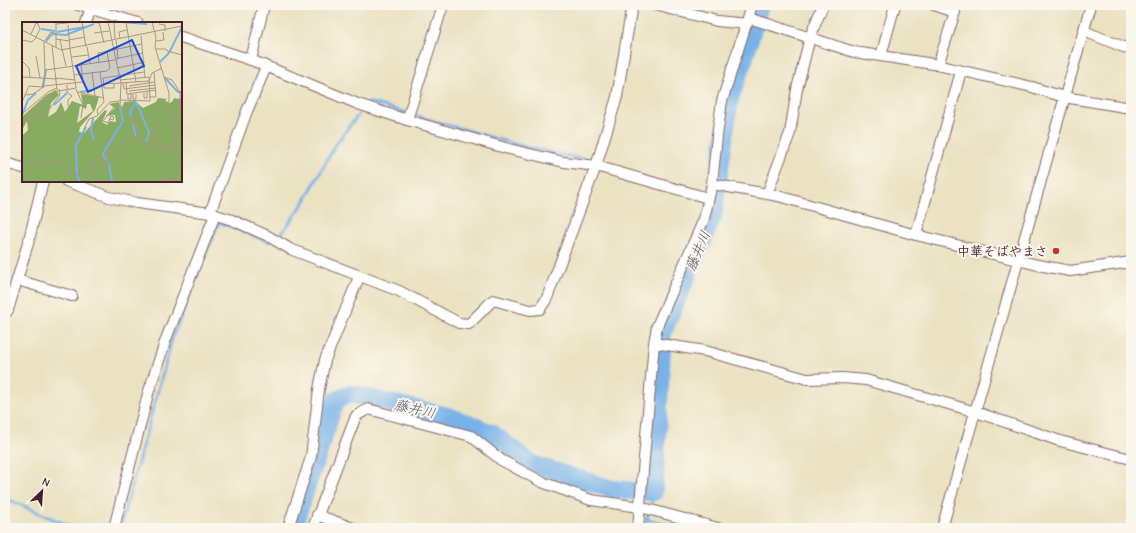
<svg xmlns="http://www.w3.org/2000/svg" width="1136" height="533" font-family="'Comic Neue','Klee One',sans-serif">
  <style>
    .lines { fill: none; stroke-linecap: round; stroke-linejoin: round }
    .stream { stroke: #78b2e9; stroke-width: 3 }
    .river { stroke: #78b2e9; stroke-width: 18 }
    .minor-casing { stroke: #826360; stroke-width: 12 }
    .minor { stroke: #fff; stroke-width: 10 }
    .poi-dot { fill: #c8321e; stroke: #fbf7ec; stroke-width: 1.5 }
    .labels { text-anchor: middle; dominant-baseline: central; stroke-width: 4; stroke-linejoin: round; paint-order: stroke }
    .poi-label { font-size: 13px; font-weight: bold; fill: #4a1f2b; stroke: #fbf7ec; text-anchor: end }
    .water-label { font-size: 14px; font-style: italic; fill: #5a526e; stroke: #fbf7ec }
    .inset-river { fill: none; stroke: #78b2e9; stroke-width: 2 }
    .inset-road { fill: none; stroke: #ab9486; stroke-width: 1 }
    .view { fill: #1d4ed8; fill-opacity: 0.15; stroke: #1d4ed8; stroke-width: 2 }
    .inset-edge { fill: none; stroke: #4a1f2b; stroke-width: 2 }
  </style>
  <rect width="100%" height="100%" fill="#fbf7ec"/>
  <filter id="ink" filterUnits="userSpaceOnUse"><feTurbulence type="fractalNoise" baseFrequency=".025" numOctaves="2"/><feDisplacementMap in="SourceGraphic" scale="8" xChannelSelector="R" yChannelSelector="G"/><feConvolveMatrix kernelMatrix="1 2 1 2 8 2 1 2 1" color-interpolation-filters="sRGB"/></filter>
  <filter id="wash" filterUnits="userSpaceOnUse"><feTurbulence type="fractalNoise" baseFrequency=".012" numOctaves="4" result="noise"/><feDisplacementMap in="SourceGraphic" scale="16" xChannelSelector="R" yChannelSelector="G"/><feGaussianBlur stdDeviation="0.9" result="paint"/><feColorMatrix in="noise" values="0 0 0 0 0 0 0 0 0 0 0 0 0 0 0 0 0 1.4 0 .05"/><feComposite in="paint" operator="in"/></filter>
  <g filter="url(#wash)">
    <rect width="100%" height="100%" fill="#ebe2c2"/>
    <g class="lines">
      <g class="stream">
        <polyline points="368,102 525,147 587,160"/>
        <polyline points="279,237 303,204 336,144 359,114"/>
        <polyline points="5,498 74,528"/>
        <polyline points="646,519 682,528"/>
        <polyline points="120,528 173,336 219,222 269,242"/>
        <polyline points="645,528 654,492"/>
      </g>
      <g class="river">
        <polyline points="647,492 654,492 663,332 713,216 730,98 744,60 760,5"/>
        <polyline points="293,528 336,400 351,394 448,416 492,433 532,464 612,489 637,491"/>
      </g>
    </g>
  </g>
  <g filter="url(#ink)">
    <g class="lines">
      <defs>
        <g id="minor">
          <polyline points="78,5 138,23"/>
          <polyline points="655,5 717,21 747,24"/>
          <polyline points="934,5 955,12 938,65"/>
          <polyline points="749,18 854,52 933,64 1032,87 1064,97 1131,108"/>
          <polyline points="86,23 91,8"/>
          <polyline points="1084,31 1131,50"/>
          <polyline points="181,37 251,60 358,104 407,120 509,149 564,162 596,166 708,198"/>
          <polyline points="881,56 895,5"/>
          <polyline points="251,60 264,5"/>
          <polyline points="407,120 443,5"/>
          <polyline points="5,163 23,168"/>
          <polyline points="66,181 109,197 137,203 210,213 232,220 268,236 290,249 399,291 459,323 469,324 493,300 530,310 540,309 547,298 596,166 617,97 632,5"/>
          <polyline points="712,184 778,196 916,235 1038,265 1070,271 1131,262"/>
          <polyline points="767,194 790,133 797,89 810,37 823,5"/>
          <polyline points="210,213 247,111 266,67"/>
          <polyline points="916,235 961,71"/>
          <polyline points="17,280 72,296"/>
          <polyline points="5,314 8,310 29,240 43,181"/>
          <polyline points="654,343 705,351 807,379 843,378 866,380 976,412 1060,441 1131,459"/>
          <polyline points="317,515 353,528"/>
          <polyline points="114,528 148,394 166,339 215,215"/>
          <polyline points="288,528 311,457 319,389 325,360 359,277"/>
          <polyline points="313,528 356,416 368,409 471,436 501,460 542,482 591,500 640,507 718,528"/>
          <polyline points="638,528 654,343 657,326 704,219 712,184 717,136 722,101 752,5"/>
          <polyline points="942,528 1091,5"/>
        </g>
      </defs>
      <use href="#minor" class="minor-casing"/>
      <use href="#minor" class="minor"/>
    </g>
  </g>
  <circle class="poi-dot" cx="1056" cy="251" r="4"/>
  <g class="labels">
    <g class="poi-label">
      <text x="1048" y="251">中華そばやまさ</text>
    </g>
    <g class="water-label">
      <text transform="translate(698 251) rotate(-67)">藤井川</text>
      <text transform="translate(415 409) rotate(13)">藤井川</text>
    </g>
  </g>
  <g transform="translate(22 22)">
    <rect width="160" height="160" fill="#ebe2c2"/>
    <path d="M34,68L37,73L29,81L26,95L34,90L39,80L43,90L50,79L61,83L59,72L77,75L73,88L58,105L57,110L62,111L83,88L85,89L80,100L85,103L88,99L94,100L93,93L84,94L93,86L87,82L97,80L98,85H101L102,80L113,79L121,86L134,80L136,76L145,77L143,79L147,81L150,80L152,76L157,77L160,74V160H0V114L6,108L5,99L0,108V95L24,73ZM65,82H68L71,89L55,101L58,84L64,87Z" fill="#87ab60" fill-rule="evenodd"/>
    <path class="inset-river" d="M99,0L125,2M19,7L33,9M35,10L63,5M24,19L30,12L44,13L72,2M138,40L147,31L160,5M143,56L156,70H160M21,66L24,47M58,70L71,68M114,80L127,110L126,116L123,119M32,83L45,71M0,93L6,78L14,71M71,96L69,109L72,118M109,96L108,89L114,81M111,102L114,115M85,139L81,133L83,128L101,99L98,85M87,141L90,160M58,160L55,153L54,123L64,105"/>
    <path class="inset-road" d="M34,0V25M60,0L64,25M63,0L78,1M77,0L82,21M86,0L99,61L98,85L105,81V90L109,98L112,102L113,95L116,97V114M92,0L93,17M104,0L114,60M130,0L134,15L133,25L142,55L150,58L158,70V83L152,110L153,124L160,119M34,2L56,0M137,2L143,3V9M46,3L48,27M0,8L39,28L160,4M72,11L87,9M9,12L14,1L16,2M119,14L123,56M14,15L18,7L15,0M34,17L47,19M98,17L97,10L105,8M0,18L10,20L14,16M38,18L44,44M47,18L63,15M94,18L96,36M134,19L142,18L141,10M30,24L35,68M65,25L68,41M134,27H144L145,29L160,33M91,28L120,22M14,34L18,56M50,35L66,33M93,37L121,31M0,39L7,46L8,55M77,41L76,31L91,28M95,46L123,40M24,48L93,38M70,50L73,74M52,53L85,49L88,46L85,30M0,55L35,57M142,55L147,71V80H144L151,89L150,106L152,108M34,56L53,58M104,60L105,72L134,68M92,61V66H82L81,56L122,50M101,61L102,67L133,63M82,62L127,59L130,51L140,46M45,63V70L50,74L46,78V84M21,64L61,60L59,43M107,64L132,60M54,67L61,83L59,96M107,69L134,66M56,70L82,76M122,71V76H125V70M106,72V77H109V72M111,72V77H114V72M3,73L11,72L20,66L23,51L22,20L29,10L35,12M127,75H134L132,50M97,78L128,79L127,55L98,58M0,80L7,64L21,65M0,92L26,70L35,66M12,93L13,95L16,91L26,89L38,73L37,67M76,93L75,88L82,80L78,50M88,97L91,98L92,95L89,94L86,101L81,99L92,85M0,103L4,98H9L13,88L31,70L54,66L48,27M62,107L67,97L75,94L88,80L97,79M160,121V140M131,125L130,105L134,110L136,127L143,126L146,132L148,131M148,131L147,123L151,122L152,127L155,125M0,143H7L8,139L18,140L22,137L36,140L41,138L47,146L46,151L52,150L55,154L59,147L66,151L77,136L86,142V129L89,127L94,131L105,115L114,118L118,112L122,121H126L131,125M0,149L9,155L6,160M146,160L139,153L151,160L156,151L160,152"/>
    <path class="view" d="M110,18L122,44L66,70L54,44Z"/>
    <rect width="160" height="160" class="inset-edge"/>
  </g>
  <rect width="1136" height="533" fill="none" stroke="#fbf7ec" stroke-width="20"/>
  <g transform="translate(42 491) rotate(25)" stroke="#fbf7ec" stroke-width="3" paint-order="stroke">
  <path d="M0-3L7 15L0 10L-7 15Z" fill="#4a1f2b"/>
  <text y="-6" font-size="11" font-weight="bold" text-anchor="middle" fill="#4a1f2b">N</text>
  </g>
</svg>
